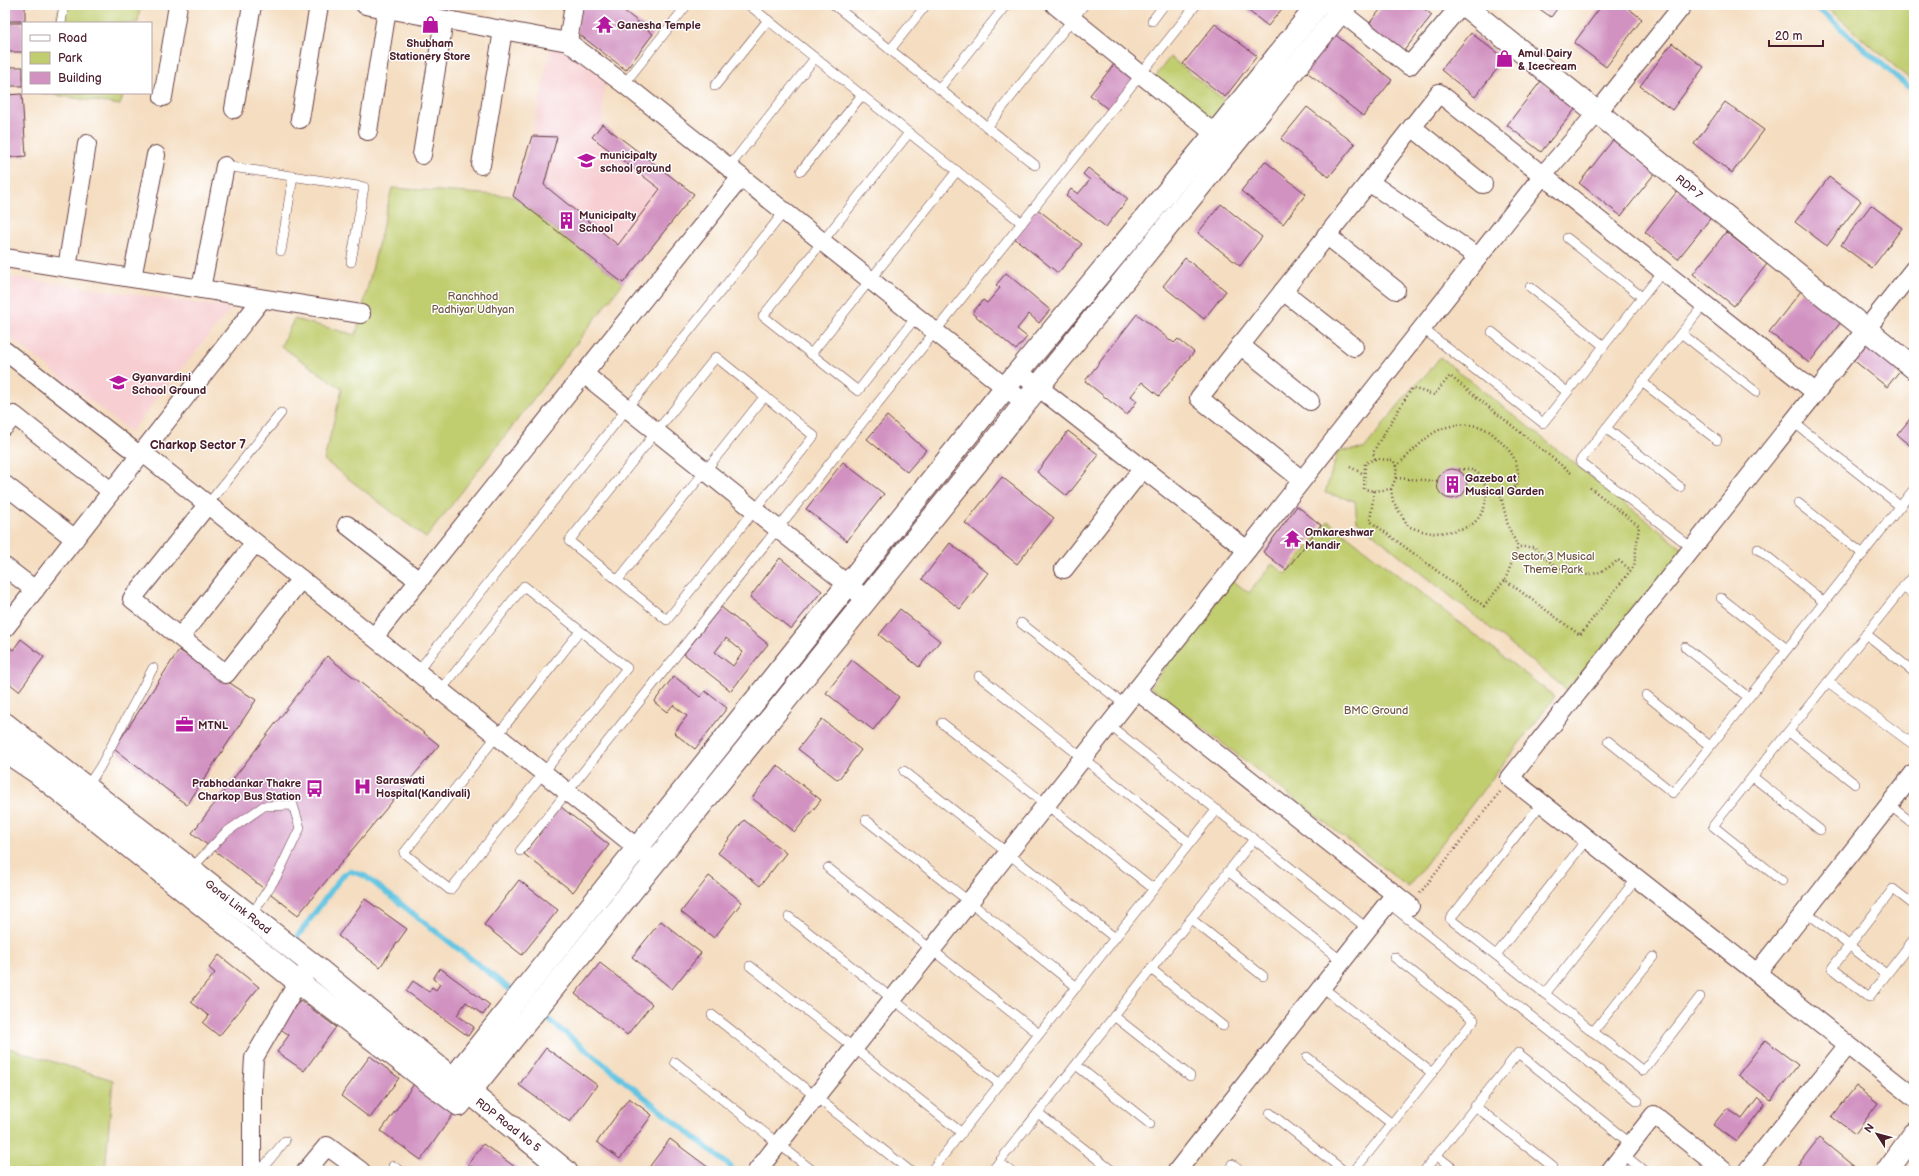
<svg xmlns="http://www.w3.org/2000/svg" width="1919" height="1176" font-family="'Balsamiq Sans',sans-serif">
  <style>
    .built { fill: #f7cfd2 }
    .green { fill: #c1ce70; stroke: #86764e }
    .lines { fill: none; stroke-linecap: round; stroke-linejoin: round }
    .stream { stroke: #64c5e2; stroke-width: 5.5 }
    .building { fill: #d192c1; fill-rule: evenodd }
    .lane-casing { stroke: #643c41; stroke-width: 10 }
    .street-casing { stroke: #643c41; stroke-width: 20 }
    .secondary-casing { stroke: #643c41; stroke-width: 24 }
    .path { stroke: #643c41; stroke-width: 2.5; stroke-dasharray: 1 3; stroke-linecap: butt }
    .lane { stroke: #fff; stroke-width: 9 }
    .street { stroke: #fff; stroke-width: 18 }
    .secondary { stroke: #fff; stroke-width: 22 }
    .labels { text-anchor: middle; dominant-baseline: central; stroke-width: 3; stroke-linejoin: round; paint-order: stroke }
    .poi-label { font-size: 11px; font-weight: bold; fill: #4a1f2b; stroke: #fff; text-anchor: start }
    .street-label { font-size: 11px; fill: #4a1f2b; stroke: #fff }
    .park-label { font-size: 11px; fill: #6e5440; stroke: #fff }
    .neighbourhood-label { font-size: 12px; font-weight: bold; fill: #4a1f2b; stroke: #fff }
  </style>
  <rect width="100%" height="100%" fill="#fff"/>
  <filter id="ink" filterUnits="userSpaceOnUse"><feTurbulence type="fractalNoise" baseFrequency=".025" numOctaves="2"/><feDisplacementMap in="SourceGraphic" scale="8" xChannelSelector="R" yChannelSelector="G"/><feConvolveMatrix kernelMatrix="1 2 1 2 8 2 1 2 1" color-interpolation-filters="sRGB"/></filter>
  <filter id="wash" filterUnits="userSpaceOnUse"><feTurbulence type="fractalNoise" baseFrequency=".012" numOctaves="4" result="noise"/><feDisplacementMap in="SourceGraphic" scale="16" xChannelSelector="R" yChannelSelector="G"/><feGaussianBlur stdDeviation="0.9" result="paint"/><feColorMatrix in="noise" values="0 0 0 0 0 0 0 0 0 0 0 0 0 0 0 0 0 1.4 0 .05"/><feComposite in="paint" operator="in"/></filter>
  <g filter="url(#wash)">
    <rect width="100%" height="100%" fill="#f4ddc0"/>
    <g class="built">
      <polygon points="552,41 605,79 602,124 593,137 660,189 618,245 544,185 557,138 532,136"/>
      <polygon points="5,276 231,308 130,432 5,333"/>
    </g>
    <g class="green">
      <polygon points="60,5 140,5 138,23 56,23"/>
      <polygon points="1824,5 1914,5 1914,83"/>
      <polygon points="1170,57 1247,118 1229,138 1155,77"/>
      <polygon points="42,93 124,93 120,105"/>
      <polygon points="392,188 513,196 623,283 426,538 324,460 342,389 281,346 294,319 356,335"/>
      <polygon points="1440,357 1684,550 1567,690 1357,521 1355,501 1325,493 1338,451 1364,449 1412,388 1428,373"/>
      <polygon points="1328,521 1555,697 1408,887 1150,687 1232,580 1249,593 1272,564 1286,574"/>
      <polygon points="5,1047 113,1080 105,1171 5,1171"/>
    </g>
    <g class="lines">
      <g class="stream">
        <polyline points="1814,5 1914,92"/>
        <polyline points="297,937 342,876 350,871 365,876 516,994"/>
        <polyline points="549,1020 731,1167"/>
      </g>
    </g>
    <g id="blocks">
      <g class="building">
        <rect x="5" y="5" width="20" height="16"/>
        <polygon points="582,5 617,5 653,34 626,70 576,32"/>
        <polygon points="1241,5 1285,5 1268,26"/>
        <polygon points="1384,5 1419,5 1432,15 1399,57 1364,30"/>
        <polygon points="1534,5 1560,5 1551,17"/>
        <polygon points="1602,5 1624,5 1642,19 1606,67 1574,43"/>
        <rect x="5" y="23" width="18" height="29"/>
        <polygon points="1215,24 1257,56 1225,97 1183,64"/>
        <polygon points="1332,32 1392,80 1363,116 1303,69"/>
        <polygon points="1471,33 1505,59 1475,97 1441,70"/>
        <polygon points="1672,43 1704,67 1672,110 1640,86"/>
        <polygon points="1115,63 1135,78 1109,110 1090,95"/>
        <rect x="5" y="67" width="18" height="19"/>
        <polygon points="1541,81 1576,108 1541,152 1507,125"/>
        <polygon points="22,94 26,156 5,158 5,95"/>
        <polygon points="1725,102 1764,130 1732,173 1694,144"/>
        <polygon points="1307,107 1355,144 1329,177 1281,139"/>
        <polygon points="602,124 694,194 623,283 513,196 532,136 557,137 544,185 618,245 660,189 592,137"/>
        <polygon points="1613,140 1655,173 1621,216 1579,183"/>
        <polygon points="1265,161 1306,194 1283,224 1241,191"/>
        <polygon points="1088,168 1128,199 1106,227 1066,196 1071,189 1078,194 1090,180 1083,174"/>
        <polygon points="1829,177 1861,201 1827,246 1795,222"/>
        <polygon points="1679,189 1713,215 1678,259 1645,232"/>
        <polygon points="1221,204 1262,237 1240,266 1198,233"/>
        <polygon points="1871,205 1902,228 1872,268 1841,245"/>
        <polygon points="1036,208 1082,244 1058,273 1013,237"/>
        <polygon points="1726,232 1767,264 1734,306 1693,274"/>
        <polygon points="1185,258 1226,291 1204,319 1163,286"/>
        <polygon points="1006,273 1050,310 1039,323 1029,314 1017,329 1027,337 1016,350 972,313 983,300 987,303 1000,288 996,285"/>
        <polygon points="1801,291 1841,322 1809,363 1769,332"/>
        <polygon points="1137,314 1174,343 1178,339 1194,352 1159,396 1142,382 1131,396 1137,401 1127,415 1085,381"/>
        <polygon points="1866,341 1901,369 1887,387 1852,359"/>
        <polygon points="1914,414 1914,449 1897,435"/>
        <polygon points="887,416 926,450 907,472 867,439"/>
        <polygon points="1068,431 1099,455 1067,496 1037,472"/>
        <polygon points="843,462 884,494 847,541 806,509"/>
        <circle cx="1452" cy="484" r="15"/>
        <polygon points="1002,477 1054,518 1017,564 965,523"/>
        <polygon points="1297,506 1321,525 1286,570 1263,552"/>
        <polygon points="950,543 988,573 960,609 922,579"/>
        <polygon points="780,558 822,591 791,629 750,597"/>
        <path d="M721,607L768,644L731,691L684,654ZM726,638L743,652L733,666L715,652Z"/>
        <polygon points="900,609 940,641 919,667 879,635"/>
        <polygon points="21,639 44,657 19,691 5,680 5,647 7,645 13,650"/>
        <polygon points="179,650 256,700 187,805 114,749"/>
        <polygon points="327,656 439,745 298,915 192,833"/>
        <polygon points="852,660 899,697 873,730 826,693"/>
        <polygon points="674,676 700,697 705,691 727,708 695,749 674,733 687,716 673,705 667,712 654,702"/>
        <polygon points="822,719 861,750 838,780 798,749"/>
        <polygon points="777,765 821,800 795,832 752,798"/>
        <polygon points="561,807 609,845 573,892 524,854"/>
        <polygon points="744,820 786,853 760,886 718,853"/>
        <polygon points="709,876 742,902 714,938 681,912"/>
        <polygon points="519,880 558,910 522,955 484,925"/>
        <polygon points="365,899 407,929 380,967 338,936"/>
        <polygon points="661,921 701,953 672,989 632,957"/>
        <polygon points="219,955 259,987 219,1036 203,1023 209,1016 191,1002 215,973 209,968"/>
        <polygon points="600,963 652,1004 627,1035 575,994"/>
        <polygon points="440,968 490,1005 483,1015 466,1002 457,1015 474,1027 468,1036 406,991 413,981 429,992 432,987 436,990 440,984 433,979"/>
        <polygon points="300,1000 336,1027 304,1071 277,1052 289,1035 279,1028"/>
        <polygon points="1765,1040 1798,1065 1771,1100 1738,1075"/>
        <polygon points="546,1048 597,1085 570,1122 519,1085"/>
        <polygon points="370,1056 399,1078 370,1118 341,1096"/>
        <polygon points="414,1084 454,1113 421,1160 381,1131"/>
        <polygon points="1856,1086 1878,1103 1855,1134 1832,1117"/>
        <polygon points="629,1098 652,1115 620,1159 597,1142"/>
        <polygon points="1758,1098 1765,1104 1736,1142 1713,1125 1727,1108 1742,1119"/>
        <polygon points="1819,1138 1857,1169 1855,1171 1793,1171"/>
        <polygon points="670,1139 713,1171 657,1171 650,1166"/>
        <polygon points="483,1144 518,1169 516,1171 478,1171 468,1164"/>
      </g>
    </g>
  </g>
  <g filter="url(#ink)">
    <use href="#blocks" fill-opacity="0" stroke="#643c41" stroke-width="1"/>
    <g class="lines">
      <defs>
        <g id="lane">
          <polyline points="749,5 1022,223"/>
          <polyline points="834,5 1035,165"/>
          <polyline points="1152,21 1164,5"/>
          <polyline points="61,23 64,5"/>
          <polyline points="890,50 926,5"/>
          <polyline points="624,84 687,5"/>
          <polyline points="715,86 768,20"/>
          <polyline points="939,89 1006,5"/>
          <polyline points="987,127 1084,5"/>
          <polyline points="909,133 763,316 858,391 916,317"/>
          <polyline points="225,166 364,187 351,262"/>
          <polyline points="729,167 815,58"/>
          <polyline points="801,171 862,95"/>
          <polyline points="1567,238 1642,297"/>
          <polyline points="281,251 293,176"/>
          <polyline points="1530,287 1604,346"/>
          <polyline points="1422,328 1543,423 1663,271"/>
          <polyline points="1492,332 1567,392"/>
          <polyline points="1681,333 1756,392"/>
          <polyline points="811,354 957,171"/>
          <polygon points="716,357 814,436 667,620 569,541"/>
          <polyline points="1642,382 1717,440"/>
          <polyline points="1792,421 1900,506"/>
          <polyline points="1606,428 1680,487"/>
          <polyline points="1798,503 1863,554"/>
          <polyline points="208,504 281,413"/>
          <polyline points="1692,548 1580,461 1705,303"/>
          <polyline points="1758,549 1824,602"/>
          <polyline points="618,580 765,396"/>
          <polyline points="1903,587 1914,595"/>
          <polyline points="1721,598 1787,649"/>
          <polyline points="1021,623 1125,705"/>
          <polyline points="1866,634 1914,672"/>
          <polyline points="1685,647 1748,697"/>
          <polyline points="417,672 784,212"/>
          <polyline points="979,676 1190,843"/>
          <polyline points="1828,682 1914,745"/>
          <polyline points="441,690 524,586 627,668 450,890 404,853 580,631"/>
          <polyline points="1646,695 1710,746"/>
          <polyline points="942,723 1154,889"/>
          <polyline points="1109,725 1368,929"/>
          <polyline points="1789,732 1855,784"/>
          <polyline points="1608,741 1673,793 1914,489"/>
          <polyline points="904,771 1115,938"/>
          <polyline points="1753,777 1820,830"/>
          <polyline points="87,787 100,767 153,668"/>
          <polyline points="1542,803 1450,919 1643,1071 1700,997"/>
          <polyline points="1889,805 1914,824"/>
          <polyline points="866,820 1077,987"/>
          <polyline points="520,851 1196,5"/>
          <polyline points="828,868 1039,1034"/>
          <polyline points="191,869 225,833 264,806 293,805 300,828 278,874 251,916"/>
          <polyline points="1228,871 1342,961"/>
          <polyline points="1782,881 1713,826 1914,574"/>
          <polyline points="1388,903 1638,1101"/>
          <polyline points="1914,905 1893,889 1832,968 1869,997 1914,939"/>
          <polyline points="1805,911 1886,974"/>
          <polyline points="789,917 1000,1084"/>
          <polyline points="1191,919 1263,976"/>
          <polyline points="1496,955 1587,839"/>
          <polyline points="750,966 962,1133"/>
          <polyline points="1151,969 1223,1026"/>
          <polyline points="1322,987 1432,1073"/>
          <polyline points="1545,994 1637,878"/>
          <polyline points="712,1015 910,1171"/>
          <polyline points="1114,1016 1190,1076"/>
          <polyline points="1593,1032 1653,957"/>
          <polyline points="1307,1057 1392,1124"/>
          <polyline points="675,1062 813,1171"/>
          <polyline points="1076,1065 1150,1124"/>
          <polyline points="1475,1106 1553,1167"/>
          <polyline points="1038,1113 1110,1169"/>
          <polyline points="1270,1113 1344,1171"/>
          <polyline points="1623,1154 1644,1171"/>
          <polyline points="1436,1155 1456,1171"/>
          <polyline points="999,1162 1010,1171"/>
          <polyline points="1232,1164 1242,1171"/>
          <polyline points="393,1166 400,1171"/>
          <polyline points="260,1171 285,1141"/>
          <polyline points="931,1171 1216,810"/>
          <polyline points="992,1171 1254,839"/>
          <polyline points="1354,1171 1474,1020 1394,957"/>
          <polyline points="1424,1171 1518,1053 1631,1144"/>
        </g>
        <g id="street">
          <polyline points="365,5 568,42 624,84 1025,403"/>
          <polyline points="1055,5 1226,143"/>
          <polyline points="1332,5 1409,66 1461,5"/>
          <polyline points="568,42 574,5"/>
          <polyline points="163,97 178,5"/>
          <polyline points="234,109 252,5"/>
          <polyline points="300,119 319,5"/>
          <polyline points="1412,127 1483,184"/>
          <polyline points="368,131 387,9"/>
          <polyline points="422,155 444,20"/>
          <polyline points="481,165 503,30"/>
          <polyline points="1369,182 1478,257"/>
          <polyline points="1326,235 1396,290"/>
          <polyline points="5,258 361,314"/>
          <polyline points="67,268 87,144"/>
          <polyline points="1914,269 1510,778 1914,1097"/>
          <polyline points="132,278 156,155"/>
          <polyline points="201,289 225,166"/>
          <polyline points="1283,291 1354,347"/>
          <polyline points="1240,345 1310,401"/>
          <polyline points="5,351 139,455"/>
          <polyline points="1019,372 1247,550"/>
          <polyline points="584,374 867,600"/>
          <polyline points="5,426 14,415 111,491"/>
          <polyline points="142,452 655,862"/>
          <polyline points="1302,480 1199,398 1439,93 1815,392"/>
          <polyline points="5,485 75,539"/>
          <polyline points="208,504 132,599 226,674 301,579"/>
          <polyline points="347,525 419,581"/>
          <polyline points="5,567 35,590"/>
          <polyline points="1064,569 1143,468"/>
          <polyline points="5,628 262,299"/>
          <polyline points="180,637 255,543"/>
          <polyline points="374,637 741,177"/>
          <polyline points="1136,690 1410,906"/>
          <polyline points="1757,973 1914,773"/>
          <polyline points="252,1171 252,1091 254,1058 298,982 312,964"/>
          <polyline points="306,1171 327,1146 361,1171"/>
          <polyline points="757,1171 1543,175 1597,113 1683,5"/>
          <polyline points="1177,1171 1395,894"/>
          <polyline points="1610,1171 1654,1115 1724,1171"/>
          <polyline points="1747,1171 1848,1045"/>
        </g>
        <g id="secondary">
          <polyline points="1464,5 1914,368"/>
          <polyline points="5,724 312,964 566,1171"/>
          <polyline points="5,751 35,771 298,982 455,1102"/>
          <polyline points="443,1093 452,1080 1005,388 1215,134 1318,5"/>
          <polyline points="459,1105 1346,5"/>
          <polyline points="1887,1171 1914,1134"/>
        </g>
      </defs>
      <use href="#lane" class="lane-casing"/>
      <use href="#street" class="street-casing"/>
      <use href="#secondary" class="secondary-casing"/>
      <g class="path">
        <polyline points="1375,459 1373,453 1377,445 1412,388 1434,395 1450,376 1571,473"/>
        <path d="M1375,459L1393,460C1399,470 1396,479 1391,489L1374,491L1364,489L1365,463Z"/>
        <path d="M1396,466C1407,457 1417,446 1428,437C1442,425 1465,421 1483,428C1491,431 1498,439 1504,445C1516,457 1521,470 1516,487L1500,492H1487"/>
        <polyline points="1350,467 1364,474"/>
        <polyline points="1396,478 1437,481"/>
        <path d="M1391,489L1393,501L1408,526C1415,529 1424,532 1432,533C1443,533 1462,530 1471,525C1494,510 1492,461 1457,470"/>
        <polyline points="1374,491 1370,521 1484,606 1505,580 1580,635 1634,566 1639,526 1588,486"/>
        <path d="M1500,492L1508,526L1518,547H1535C1540,556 1546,558 1553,564C1574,579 1598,579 1618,560L1631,570"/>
        <polyline points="1505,580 1518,547"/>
        <polyline points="1420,893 1500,792"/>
      </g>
      <use href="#lane" class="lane"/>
      <use href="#street" class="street"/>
      <use href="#secondary" class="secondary"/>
    </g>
  </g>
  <defs>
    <symbol id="shop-bare" viewBox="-9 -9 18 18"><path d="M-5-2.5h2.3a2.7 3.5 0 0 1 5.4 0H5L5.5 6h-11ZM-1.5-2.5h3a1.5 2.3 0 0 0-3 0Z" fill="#b5179e" stroke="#fff" stroke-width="2.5" paint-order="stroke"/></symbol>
    <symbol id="temple-bare" viewBox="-9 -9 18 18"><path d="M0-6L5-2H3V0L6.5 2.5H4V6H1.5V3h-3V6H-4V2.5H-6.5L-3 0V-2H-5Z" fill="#b5179e" stroke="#fff" stroke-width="2.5" paint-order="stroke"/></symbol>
    <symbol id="school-bare" viewBox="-9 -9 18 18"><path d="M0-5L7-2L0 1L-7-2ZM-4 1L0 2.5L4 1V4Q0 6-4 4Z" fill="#b5179e" stroke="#fff" stroke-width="2.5" paint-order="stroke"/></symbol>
    <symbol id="building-bare" viewBox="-9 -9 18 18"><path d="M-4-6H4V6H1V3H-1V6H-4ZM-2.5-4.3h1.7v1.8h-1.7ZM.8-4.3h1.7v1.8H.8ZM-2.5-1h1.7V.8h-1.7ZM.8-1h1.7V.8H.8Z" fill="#b5179e" stroke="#fff" stroke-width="2.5" paint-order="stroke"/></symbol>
    <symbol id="office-bare" viewBox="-9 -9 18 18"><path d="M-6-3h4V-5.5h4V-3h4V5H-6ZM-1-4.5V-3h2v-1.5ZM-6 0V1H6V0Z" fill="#b5179e" stroke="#fff" stroke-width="2.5" paint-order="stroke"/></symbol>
    <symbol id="hospital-bare" viewBox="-9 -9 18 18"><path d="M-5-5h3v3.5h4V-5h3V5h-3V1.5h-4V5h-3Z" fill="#b5179e" stroke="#fff" stroke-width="2.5" paint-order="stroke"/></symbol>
    <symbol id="bus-bare" viewBox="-9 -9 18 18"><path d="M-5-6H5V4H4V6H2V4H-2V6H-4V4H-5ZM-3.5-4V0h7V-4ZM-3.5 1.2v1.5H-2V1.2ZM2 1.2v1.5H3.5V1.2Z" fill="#b5179e" stroke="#fff" stroke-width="2.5" paint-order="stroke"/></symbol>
  </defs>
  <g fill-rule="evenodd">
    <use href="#shop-bare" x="418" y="12" width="25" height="25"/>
    <use href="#temple-bare" x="592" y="12" width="25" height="25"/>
    <use href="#shop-bare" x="1492" y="46" width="25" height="25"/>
    <use href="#school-bare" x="574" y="148" width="25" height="25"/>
    <use href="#building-bare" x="554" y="208" width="25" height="25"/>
    <use href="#school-bare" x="106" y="370" width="25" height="25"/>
    <use href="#building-bare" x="1440" y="472" width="25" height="25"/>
    <use href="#temple-bare" x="1280" y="526" width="25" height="25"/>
    <use href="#office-bare" x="172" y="712" width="25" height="25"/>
    <use href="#hospital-bare" x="350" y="774" width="25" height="25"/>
    <use href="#bus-bare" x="302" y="776" width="25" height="25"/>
  </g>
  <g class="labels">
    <g class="poi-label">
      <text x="617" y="25">Ganesha Temple</text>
      <text x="430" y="43" text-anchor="middle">Shubham<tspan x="430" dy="13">Stationery Store</tspan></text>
      <text x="1518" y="53">Amul Dairy<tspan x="1518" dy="13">&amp; Icecream</tspan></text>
      <text x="600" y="155">municipalty<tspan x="600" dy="13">school ground</tspan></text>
      <text x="579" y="215">Municipalty<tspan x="579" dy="13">School</tspan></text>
      <text x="132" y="377">Gyanvardini<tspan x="132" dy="13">School Ground</tspan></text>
      <text x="1465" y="478">Gazebo at<tspan x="1465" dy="13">Musical Garden</tspan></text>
      <text x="1305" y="532">Omkareshwar<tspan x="1305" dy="13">Mandir</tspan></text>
      <text x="198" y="725">MTNL</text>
      <text x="376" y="780">Saraswati<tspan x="376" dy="13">Hospital(Kandivali)</tspan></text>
      <text x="301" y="783" text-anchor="end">Prabhodankar Thakre<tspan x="301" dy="13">Charkop Bus Station</tspan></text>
    </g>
    <g class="street-label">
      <text transform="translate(1689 187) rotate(39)">RDP 7</text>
      <text transform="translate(238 907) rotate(38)">Gorai Link Road</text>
      <text transform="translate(508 1125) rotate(38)">RDP Road No 5</text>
    </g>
    <g class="park-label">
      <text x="473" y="296">Ranchhod<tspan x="473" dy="13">Padhiyar Udhyan</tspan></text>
      <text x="1553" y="556">Sector 3 Musical<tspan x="1553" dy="13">Theme Park</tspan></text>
      <text x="1376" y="710">BMC Ground</text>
    </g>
    <g class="neighbourhood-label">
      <text x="198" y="445">Charkop Sector 7</text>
    </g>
  </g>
  <rect width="1919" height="1176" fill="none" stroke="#fff" stroke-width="20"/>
  <rect x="22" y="22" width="130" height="72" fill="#ffffff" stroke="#b7a5aa"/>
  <rect x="30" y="35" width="20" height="6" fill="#ffffff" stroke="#b7a5aa"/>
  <text x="58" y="42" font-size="12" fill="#4a1f2b">Road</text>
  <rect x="30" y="52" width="20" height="12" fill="#c1ce70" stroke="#b7a5aa"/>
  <text x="58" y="62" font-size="12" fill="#4a1f2b">Park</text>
  <rect x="30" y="72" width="20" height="12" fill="#d192c1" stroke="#b7a5aa"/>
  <text x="58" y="82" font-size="12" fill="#4a1f2b">Building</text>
  <g transform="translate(1877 1134) rotate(306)" stroke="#ffffff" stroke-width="3" paint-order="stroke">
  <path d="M0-3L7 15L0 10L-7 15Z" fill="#4a1f2b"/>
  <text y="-6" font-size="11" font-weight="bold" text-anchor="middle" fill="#4a1f2b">N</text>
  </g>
  <path d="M1769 40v6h54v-6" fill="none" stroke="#4a1f2b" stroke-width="2"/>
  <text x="1775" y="40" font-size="12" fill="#4a1f2b" stroke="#ffffff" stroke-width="3" paint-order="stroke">20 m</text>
</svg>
